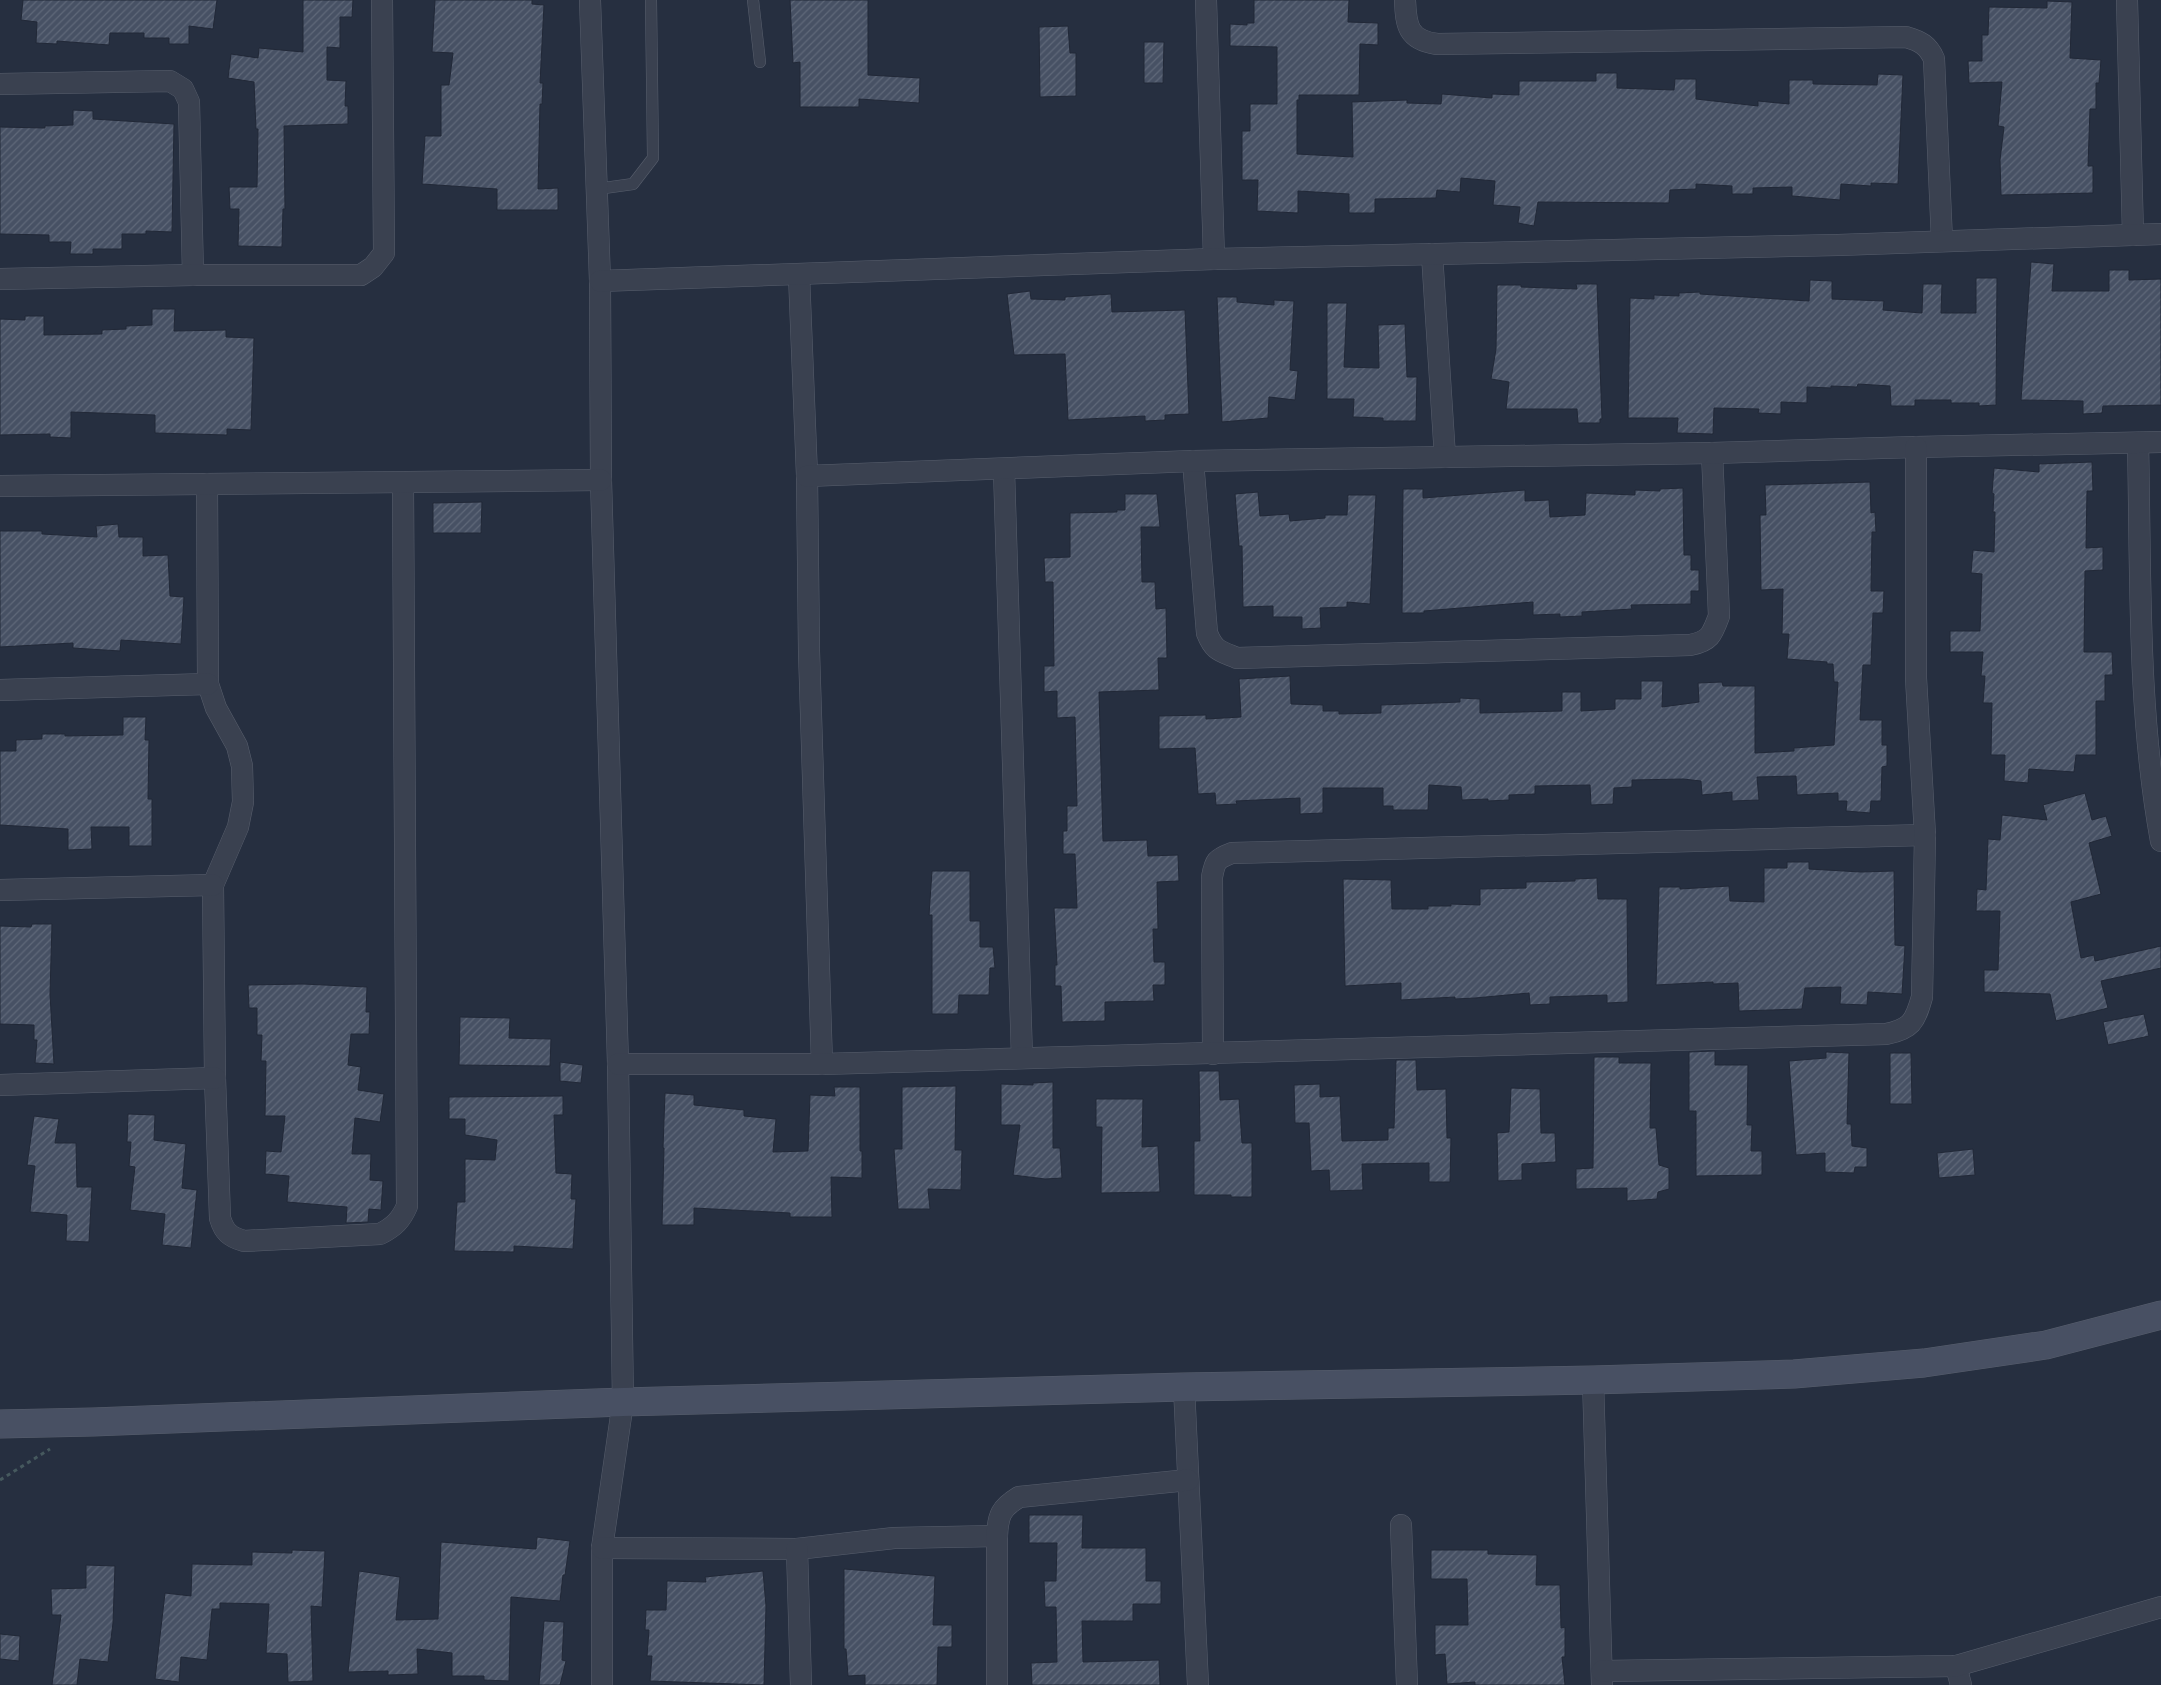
<svg xmlns="http://www.w3.org/2000/svg" width="2161" height="1685" font-family="Barlow,sans-serif">
  <style>
    .building { fill: url(#building-hatch); stroke: #212837 }
    .lines { fill: none; stroke-linecap: round; stroke-linejoin: round }
    .lane-casing { stroke: #585f6d; stroke-width: 12 }
    .street-casing { stroke: #585f6d; stroke-width: 22 }
    .secondary-casing { stroke: #585f6d; stroke-width: 29 }
    .path { stroke: #46595e; stroke-width: 3; stroke-dasharray: 4 4; stroke-linecap: butt }
    .lane { stroke: #3a4150; stroke-width: 11 }
    .street { stroke: #3a4150; stroke-width: 21 }
    .secondary { stroke: #485063; stroke-width: 28 }
  </style>
  <defs>
    <pattern id="building-hatch" width="6" height="6" patternUnits="userSpaceOnUse" patternTransform="scale(1.25)"><rect width="6" height="6" fill="#475164"/><path d="M-1 1l2-2M0 6l6-6M5 7l2-2" fill="none" stroke="#5f6879"/></pattern>
  </defs>
  <rect width="100%" height="100%" fill="#262f40"/>
  <g class="building">
    <polygon points="23,0 217,0 213,29 189,26 189,44 169,44 169,38 144,38 144,33 110,33 109,45 57,41 57,44 36,43 37,22 21,20"/>
    <polygon points="303,0 353,0 352,17 340,17 340,48 327,47 327,80 346,81 345,106 348,106 348,124 284,126 285,209 283,209 282,247 238,246 239,209 230,209 229,187 257,187 258,129 256,129 254,82 228,78 231,54 258,58 259,48 303,52"/>
    <polygon points="435,0 532,0 532,4 544,5 540,83 543,83 542,104 540,104 538,189 558,188 558,210 497,210 497,189 422,184 425,136 441,136 441,85 449,85 453,53 432,52"/>
    <polygon points="790,0 868,0 868,75 920,78 919,103 859,99 859,107 800,107 800,62 793,63"/>
    <polygon points="1254,0 1349,0 1348,22 1378,23 1378,45 1360,44 1359,95 1299,95 1299,100 1297,100 1297,154 1353,157 1352,102 1407,100 1407,103 1441,104 1442,94 1492,98 1492,94 1519,95 1519,81 1596,81 1596,73 1617,73 1617,88 1674,90 1675,79 1696,79 1696,99 1758,106 1758,101 1789,104 1789,80 1813,80 1813,84 1877,85 1878,74 1903,75 1898,184 1871,183 1871,186 1841,184 1840,200 1792,196 1792,187 1753,188 1753,194 1732,194 1732,186 1696,184 1696,189 1670,190 1669,203 1538,202 1534,226 1518,223 1520,207 1493,205 1495,181 1461,178 1460,192 1437,190 1436,198 1375,199 1375,213 1349,213 1349,194 1298,191 1298,213 1257,211 1258,180 1242,180 1242,131 1250,131 1250,104 1277,104 1277,47 1230,46 1230,24 1247,25 1247,23 1254,23"/>
    <polygon points="2047,1 2072,2 2070,58 2101,60 2099,83 2096,83 2096,109 2090,109 2088,166 2093,166 2093,193 2001,195 2000,160 2004,127 1998,126 2002,82 1969,83 1968,61 1982,61 1982,35 1988,35 1989,7 2047,8"/>
    <polygon points="1068,26 1070,53 1076,53 1076,96 1040,97 1039,27"/>
    <polygon points="1144,42 1164,42 1163,83 1144,83"/>
    <polygon points="73,110 93,111 93,119 174,124 172,232 146,231 146,234 122,234 122,249 93,249 93,254 70,254 71,242 49,242 49,235 0,234 0,127 45,128 45,126 73,125"/>
    <polygon points="2031,262 2054,264 2052,291 2109,291 2109,270 2129,270 2129,280 2161,279 2161,405 2103,406 2102,413 2083,414 2083,401 2021,400"/>
    <polygon points="1976,278 1997,278 1996,405 1979,406 1979,403 1951,403 1951,400 1915,400 1915,406 1891,406 1890,386 1858,384 1857,387 1831,386 1831,388 1807,387 1807,403 1781,402 1781,414 1758,413 1759,409 1714,408 1713,434 1677,433 1678,418 1628,418 1630,298 1654,299 1654,295 1679,296 1679,293 1700,292 1700,294 1809,301 1810,280 1832,281 1832,299 1884,301 1883,310 1922,313 1923,284 1942,284 1941,313 1976,313"/>
    <polygon points="1576,284 1597,284 1602,419 1600,419 1600,423 1578,423 1577,409 1506,409 1509,382 1491,379 1496,349 1497,285 1521,285 1521,287 1577,289"/>
    <polygon points="1030,291 1031,299 1065,300 1065,297 1111,294 1112,312 1185,310 1189,414 1165,415 1165,420 1145,421 1145,416 1068,420 1065,354 1014,355 1007,294"/>
    <polygon points="1217,297 1237,297 1237,302 1274,305 1274,300 1294,301 1290,370 1298,371 1295,400 1269,397 1268,418 1222,422"/>
    <polygon points="1327,303 1347,303 1344,367 1379,368 1378,325 1405,324 1407,377 1417,377 1416,421 1383,421 1383,418 1353,417 1354,399 1327,399"/>
    <polygon points="152,309 175,309 174,331 226,330 226,337 254,338 251,430 227,429 227,435 155,433 155,415 71,412 71,438 50,437 50,434 0,435 0,319 25,320 25,316 44,316 44,335 102,334 102,330 126,329 126,326 152,325"/>
    <polygon points="2092,462 2093,491 2087,491 2086,548 2103,547 2103,570 2085,571 2084,652 2112,652 2113,675 2105,675 2105,701 2096,701 2096,755 2076,755 2074,772 2029,769 2028,783 2004,781 2005,755 1991,755 1992,703 1983,703 1985,676 1981,676 1983,652 1950,652 1950,631 1980,631 1982,574 1971,573 1973,550 1994,552 1995,512 1993,512 1994,494 1992,493 1994,468 2039,472 2039,464"/>
    <polygon points="1870,482 1871,513 1875,512 1876,532 1872,532 1871,591 1884,591 1883,613 1873,613 1871,665 1863,665 1860,720 1882,720 1882,745 1887,745 1887,766 1882,767 1881,801 1871,801 1870,813 1846,811 1847,801 1838,801 1838,793 1797,795 1796,776 1757,777 1759,800 1732,801 1732,792 1702,795 1701,781 1683,779 1632,780 1632,787 1614,788 1613,804 1591,805 1590,785 1535,786 1535,794 1509,795 1509,800 1488,801 1488,799 1462,800 1461,787 1429,785 1428,810 1393,810 1393,806 1383,806 1383,788 1323,788 1323,813 1300,814 1300,798 1236,801 1237,804 1216,805 1215,793 1198,794 1195,748 1159,749 1159,716 1206,715 1206,719 1241,717 1239,679 1290,676 1291,704 1323,705 1323,711 1339,711 1339,714 1381,713 1381,705 1460,702 1460,698 1480,699 1480,713 1562,711 1562,692 1581,692 1581,711 1615,709 1615,699 1641,699 1641,681 1663,681 1662,707 1699,702 1698,683 1722,682 1723,686 1755,686 1755,753 1794,751 1794,748 1834,745 1838,682 1834,682 1833,664 1827,664 1827,662 1787,659 1789,634 1782,634 1783,589 1761,590 1760,515 1766,515 1765,485"/>
    <polygon points="1683,488 1684,555 1691,555 1691,570 1699,570 1699,591 1691,591 1691,604 1631,605 1632,609 1582,612 1582,616 1560,617 1560,614 1533,615 1533,602 1424,611 1424,613 1402,613 1403,489 1423,489 1423,498 1525,490 1525,501 1549,500 1550,517 1585,515 1586,493 1635,495 1635,490 1660,491 1660,489"/>
    <polygon points="1258,492 1260,516 1289,514 1290,521 1325,518 1325,515 1347,515 1348,495 1376,495 1370,604 1347,602 1347,607 1320,608 1321,628 1302,629 1302,617 1273,617 1273,606 1243,607 1242,546 1239,546 1235,494"/>
    <polygon points="1125,494 1157,494 1160,527 1141,527 1142,582 1155,582 1156,609 1166,608 1167,658 1158,658 1159,690 1099,692 1103,841 1147,840 1148,856 1178,855 1179,881 1157,882 1158,929 1153,929 1154,962 1165,962 1165,985 1153,985 1154,1001 1105,1002 1105,1021 1062,1022 1061,986 1055,986 1055,965 1057,965 1054,908 1077,908 1075,854 1063,854 1063,831 1067,831 1067,806 1077,806 1075,717 1057,718 1057,691 1044,692 1044,666 1054,666 1053,582 1045,582 1044,558 1070,557 1070,513 1117,512 1117,510 1125,510"/>
    <polygon points="482,502 481,533 433,533 433,503"/>
    <polygon points="118,524 119,537 143,537 143,556 168,555 170,596 184,597 181,644 121,640 120,651 73,648 73,643 0,647 0,531 42,531 42,534 97,537 96,526"/>
    <polygon points="123,717 146,717 145,740 149,740 148,799 152,799 152,846 129,846 129,827 91,827 92,849 68,850 68,829 0,825 0,751 16,751 16,740 42,739 42,734 65,734 65,736 123,735"/>
    <polygon points="2085,793 2092,820 2106,816 2112,836 2089,843 2101,894 2071,902 2081,958 2094,955 2095,961 2161,946 2161,968 2101,981 2108,1008 2056,1021 2050,994 1984,992 1984,970 1998,970 2000,911 1976,911 1977,889 1986,890 1988,839 2000,840 2002,815 2047,820 2043,805"/>
    <polygon points="1787,862 1809,862 1809,869 1861,872 1894,871 1895,945 1905,946 1902,994 1868,992 1867,1005 1840,1004 1841,987 1805,988 1802,1009 1739,1011 1738,983 1713,984 1713,982 1656,985 1659,887 1680,887 1680,889 1729,886 1730,901 1764,902 1764,868 1787,868"/>
    <polygon points="932,871 970,871 970,921 980,921 980,947 993,947 995,968 990,968 989,995 959,995 958,1014 932,1014 932,915 929,915"/>
    <polygon points="1597,878 1598,899 1627,899 1628,1002 1607,1003 1607,995 1550,997 1550,1004 1530,1005 1529,993 1475,998 1455,999 1455,997 1401,1000 1401,983 1345,986 1343,879 1391,880 1392,909 1428,909 1428,906 1451,906 1451,904 1480,905 1480,889 1526,888 1526,882 1575,881 1575,879"/>
    <polygon points="32,924 52,924 50,994 54,1064 35,1063 37,1040 34,1040 34,1025 0,1024 0,926 31,927"/>
    <polygon points="303,984 367,987 366,1012 370,1012 369,1034 351,1034 348,1065 361,1067 358,1090 384,1094 380,1122 355,1118 352,1154 371,1154 370,1180 383,1181 381,1210 369,1209 368,1222 346,1223 347,1207 287,1202 289,1176 265,1174 266,1151 281,1152 285,1116 265,1116 266,1061 261,1061 262,1035 257,1035 257,1008 249,1008 248,985"/>
    <polygon points="2144,1014 2149,1036 2108,1045 2103,1022"/>
    <polygon points="460,1017 510,1018 509,1038 551,1039 550,1066 459,1065"/>
    <polygon points="1715,1051 1715,1065 1748,1065 1747,1125 1752,1125 1751,1151 1762,1151 1762,1175 1696,1176 1696,1111 1689,1111 1689,1052"/>
    <polygon points="1826,1052 1849,1053 1847,1124 1851,1124 1852,1146 1867,1148 1867,1167 1855,1167 1854,1173 1825,1172 1825,1153 1796,1155 1789,1061 1826,1058"/>
    <polygon points="1890,1053 1911,1053 1912,1104 1890,1104"/>
    <polygon points="1594,1057 1619,1057 1619,1063 1651,1063 1650,1128 1656,1128 1659,1165 1669,1168 1669,1189 1658,1192 1657,1199 1627,1201 1627,1188 1576,1189 1576,1169 1593,1168"/>
    <polygon points="1396,1060 1416,1060 1417,1090 1446,1089 1447,1138 1451,1138 1450,1182 1429,1182 1429,1163 1362,1164 1363,1190 1330,1191 1329,1170 1311,1171 1309,1123 1295,1123 1294,1085 1320,1084 1320,1097 1340,1096 1342,1141 1388,1140 1388,1128 1394,1128"/>
    <polygon points="560,1062 583,1065 581,1083 560,1081"/>
    <polygon points="1199,1071 1219,1071 1220,1100 1239,1099 1242,1143 1252,1143 1252,1197 1231,1197 1231,1195 1194,1195 1194,1141 1200,1141"/>
    <polygon points="1053,1082 1053,1148 1060,1148 1062,1178 1045,1179 1013,1175 1020,1125 1001,1125 1001,1084 1033,1085 1033,1083"/>
    <polygon points="956,1086 955,1150 962,1150 961,1190 928,1189 930,1209 898,1209 894,1149 902,1149 902,1087"/>
    <polygon points="834,1087 860,1087 860,1151 862,1151 862,1178 831,1177 832,1217 790,1217 790,1213 694,1208 694,1225 662,1225 664,1148 663,1148 665,1093 694,1095 694,1105 744,1110 744,1116 776,1119 773,1152 808,1151 810,1095 835,1096"/>
    <polygon points="1511,1088 1540,1089 1541,1133 1555,1133 1556,1162 1522,1164 1522,1180 1498,1181 1497,1133 1509,1132"/>
    <polygon points="563,1096 563,1115 554,1115 556,1173 572,1174 571,1199 576,1199 573,1249 514,1246 514,1252 454,1251 457,1202 465,1202 465,1159 495,1160 497,1140 465,1135 465,1119 449,1119 449,1097"/>
    <polygon points="1096,1099 1143,1099 1142,1147 1158,1146 1160,1192 1101,1193 1102,1127 1096,1127"/>
    <polygon points="128,1114 155,1115 154,1140 186,1144 182,1188 197,1190 191,1248 162,1245 165,1214 130,1210 135,1167 129,1166 131,1142 127,1142"/>
    <polygon points="34,1116 59,1119 55,1143 76,1143 77,1187 92,1187 89,1242 66,1241 67,1215 30,1212 35,1166 27,1165"/>
    <polygon points="1973,1149 1975,1175 1939,1178 1937,1153"/>
    <polygon points="1029,1515 1083,1515 1082,1548 1146,1548 1146,1581 1161,1581 1161,1604 1133,1604 1133,1621 1082,1621 1083,1662 1159,1660 1160,1685 1032,1685 1031,1663 1057,1662 1056,1607 1045,1607 1044,1581 1056,1581 1057,1543 1029,1543"/>
    <polygon points="537,1537 570,1541 565,1575 563,1575 560,1601 511,1597 509,1681 484,1680 484,1676 452,1676 452,1653 417,1649 418,1674 388,1675 388,1671 348,1672 359,1571 400,1577 396,1620 438,1619 441,1542 536,1549"/>
    <polygon points="292,1550 325,1551 322,1607 311,1606 313,1681 288,1682 287,1654 266,1653 269,1604 220,1603 220,1609 212,1609 207,1660 181,1657 179,1682 155,1679 165,1593 191,1596 192,1564 252,1565 252,1552 292,1553"/>
    <polygon points="1431,1550 1488,1550 1488,1554 1537,1555 1536,1585 1560,1585 1561,1628 1565,1627 1565,1657 1562,1657 1565,1685 1475,1685 1475,1682 1447,1684 1445,1654 1435,1655 1435,1625 1468,1625 1467,1579 1431,1579"/>
    <polygon points="86,1565 115,1566 113,1623 108,1662 80,1659 77,1685 52,1685 61,1615 52,1615 51,1589 86,1588"/>
    <polygon points="844,1569 935,1576 933,1625 952,1625 952,1647 938,1647 937,1685 865,1685 865,1675 848,1676 846,1649 844,1649"/>
    <polygon points="763,1571 766,1606 764,1685 650,1681 652,1656 647,1656 649,1630 645,1630 646,1610 666,1610 667,1581 706,1582 705,1577"/>
    <polygon points="544,1621 564,1622 562,1660 566,1661 560,1685 539,1685"/>
    <polygon points="0,1634 20,1636 19,1661 0,1659"/>
  </g>
  <g class="lines">
    <defs>
      <g id="lane">
        <polyline points="753,0 760,62"/>
        <polyline points="597,189 633,184 653,158 651,0"/>
      </g>
      <g id="street">
        <polyline points="590,0 600,281 601,480 618,1064 623,1402 602,1548 602,1685"/>
        <polyline points="1206,0 1214,259"/>
        <path d="M1405,0C1406,26 1408,40 1437,44L1906,37C1920,41 1928,45 1934,59L1942,241"/>
        <polyline points="2127,0 2133,235"/>
        <polyline points="0,84 170,81 183,89 189,102 193,275"/>
        <polyline points="1432,254 1445,457"/>
        <polyline points="799,275 807,476 809,651 822,1064"/>
        <polyline points="0,279 193,275 361,275 373,267 384,253 382,0"/>
        <polyline points="600,281 1214,259 1838,245 2161,234"/>
        <path d="M2138,443C2141,575 2137,710 2161,841"/>
        <path d="M1193,461L1207,633C1214,651 1220,651 1237,658L1690,645C1710,641 1712,635 1719,616L1712,453"/>
        <polyline points="1004,470 1022,1058"/>
        <polyline points="807,476 1193,461 1712,453 1916,447 2161,442"/>
        <path d="M207,484L208,684L216,708L237,746L242,766L243,802L238,827L213,885L215,1078L220,1218C224,1232 230,1237 244,1241L380,1234C394,1227 401,1220 407,1206L403,483"/>
        <polyline points="0,486 601,480"/>
        <polyline points="0,690 208,684"/>
        <polyline points="0,890 213,885"/>
        <path d="M1213,1054L1212,877C1215,861 1216,859 1232,853L1925,835"/>
        <path d="M618,1064H822L1886,1034C1911,1029 1915,1022 1922,997L1925,835L1916,678V447"/>
        <polyline points="0,1085 215,1078"/>
        <polyline points="1593,1380 1602,1685"/>
        <polyline points="1184,1387 1198,1685"/>
        <polyline points="1401,1525 1407,1685"/>
        <polyline points="602,1548 797,1549 894,1538 997,1536"/>
        <polyline points="797,1549 801,1685"/>
        <polyline points="1956,1666 1961,1685"/>
        <polyline points="1602,1671 1956,1666 2161,1607"/>
        <path d="M997,1685V1536C998,1515 1001,1508 1019,1497L1188,1480"/>
      </g>
      <polyline id="secondary" points="0,1424 93,1422 623,1402 1184,1387 1593,1380 1794,1374 1924,1363 2046,1345 2161,1315"/>
    </defs>
    <use href="#lane" class="lane-casing"/>
    <use href="#street" class="street-casing"/>
    <use href="#secondary" class="secondary-casing"/>
    <polyline class="path" points="0,1480 50,1449"/>
    <use href="#lane" class="lane"/>
    <use href="#street" class="street"/>
    <use href="#secondary" class="secondary"/>
  </g>
</svg>
